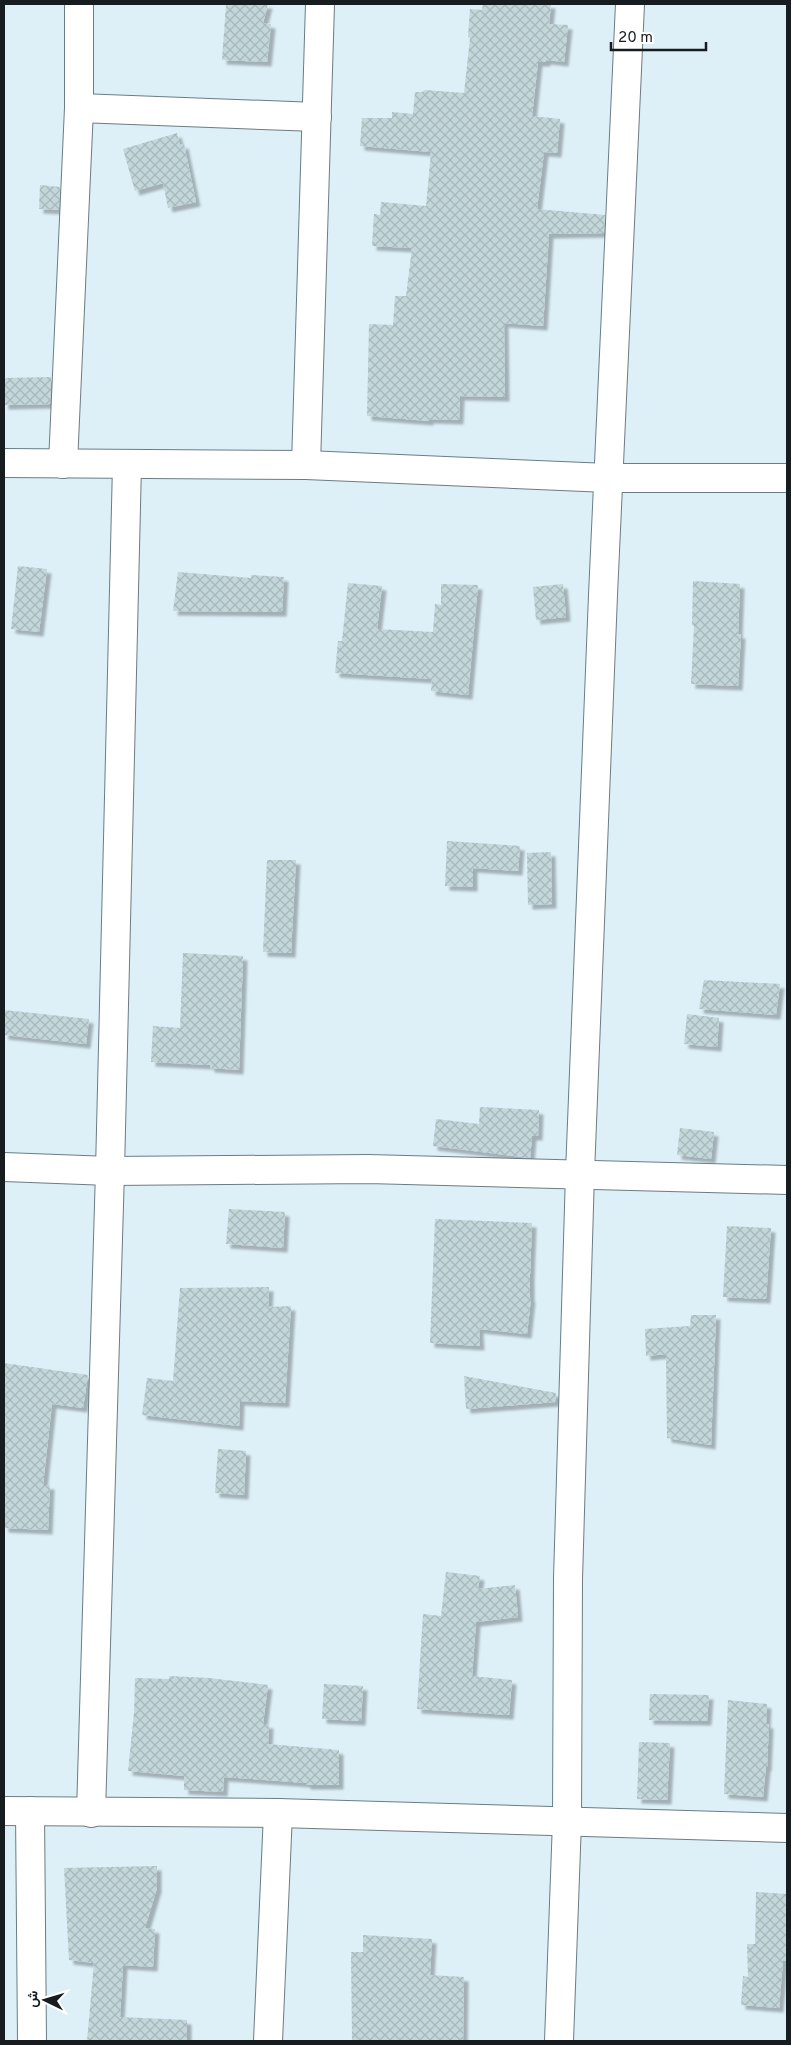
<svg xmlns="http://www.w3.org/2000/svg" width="791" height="2045" font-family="Overpass,Vazirmatn,sans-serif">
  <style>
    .building { fill: url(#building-cross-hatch); filter: url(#shadow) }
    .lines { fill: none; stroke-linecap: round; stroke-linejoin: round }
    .minor-casing { stroke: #6c7c83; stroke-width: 30 }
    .minor { stroke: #fff; stroke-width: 28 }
  </style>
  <defs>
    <pattern id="building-cross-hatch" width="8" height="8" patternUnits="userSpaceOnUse" patternTransform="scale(1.25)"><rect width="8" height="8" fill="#c3d7da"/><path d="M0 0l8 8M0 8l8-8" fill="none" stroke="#a7b8bb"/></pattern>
    <filter id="shadow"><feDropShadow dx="4.5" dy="4.5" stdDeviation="1" flood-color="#0004"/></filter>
  </defs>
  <rect width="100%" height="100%" fill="#ddeff7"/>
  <g class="building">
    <polygon points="268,4 263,23 271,24 267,62 222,60 226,5"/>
    <polygon points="483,4 551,4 549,24 568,25 564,62 546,60 546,62 538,62 532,116 560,119 557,153 544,152 537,209 605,215 604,233 549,234 543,326 504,323 505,397 460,396 459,420 429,419 429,421 367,416 369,324 393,325 395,296 406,296 412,248 372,246 374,214 380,215 381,202 426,206 431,152 360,146 362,118 392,118 392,112 413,114 415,92 422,92 425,90 464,93 470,38 468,37 470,9 482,10"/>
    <polygon points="177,133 180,145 184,144 196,202 168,208 163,183 135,191 123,149"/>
    <polygon points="40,185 60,187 59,210 39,209"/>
    <polygon points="51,377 50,404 4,405 4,378"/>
    <polygon points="18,566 47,569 39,632 11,629"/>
    <polygon points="178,572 251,578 251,575 284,577 282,612 173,611"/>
    <polygon points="693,581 740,584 738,634 741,634 738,686 691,684 694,626 692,625"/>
    <polygon points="348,583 382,586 377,629 433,632 435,604 441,605 441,584 478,585 468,695 431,691 432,679 335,673 338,641 342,641"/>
    <polygon points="563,584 566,617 536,620 533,587"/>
    <polygon points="447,841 520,846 518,871 473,868 473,887 445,886"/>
    <polygon points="551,852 552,904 528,905 527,853"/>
    <polygon points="267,860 296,860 291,953 263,952"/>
    <polygon points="183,953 243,956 239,1070 210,1068 210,1065 151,1062 153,1026 180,1028"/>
    <polygon points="704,980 780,984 776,1015 699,1009"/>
    <polygon points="4,1010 89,1019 86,1044 4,1035"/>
    <polygon points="687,1014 719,1018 717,1047 684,1044"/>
    <polygon points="480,1107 539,1110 538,1136 532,1136 530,1158 433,1146 436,1119 479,1124"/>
    <polygon points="680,1128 714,1132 711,1159 677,1155"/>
    <polygon points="229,1209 285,1212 283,1248 226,1244"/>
    <polygon points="435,1219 532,1223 530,1275 530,1298 531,1298 527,1334 479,1329 480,1346 430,1343"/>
    <polygon points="727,1226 771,1228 766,1299 723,1297"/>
    <polygon points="269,1287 268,1307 291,1306 285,1403 240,1401 239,1426 142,1415 147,1378 173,1381 180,1288"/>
    <polygon points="691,1315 716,1315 711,1445 667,1438 666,1354 646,1356 645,1329 690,1326"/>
    <polygon points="4,1363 88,1375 83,1408 52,1404 43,1485 50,1485 48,1530 4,1528"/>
    <polygon points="464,1376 556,1393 555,1402 466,1409"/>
    <polygon points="218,1449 246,1451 244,1495 215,1493"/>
    <polygon points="446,1572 480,1576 478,1589 515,1585 518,1617 476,1622 472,1676 512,1680 509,1715 417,1709 423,1614 441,1616"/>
    <polygon points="169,1676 209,1678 268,1685 263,1724 269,1724 268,1744 339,1750 339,1785 306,1785 306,1783 224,1777 223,1792 184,1790 184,1776 128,1771 134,1713 135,1678 169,1679"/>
    <polygon points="324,1684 363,1686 361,1721 322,1719"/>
    <polygon points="650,1694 709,1695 707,1721 649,1720"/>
    <polygon points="728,1700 767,1704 766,1724 769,1724 767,1767 766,1767 763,1797 724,1794"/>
    <polygon points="639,1742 670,1743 667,1800 637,1799"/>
    <polygon points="157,1866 157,1888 145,1928 155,1929 153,1967 123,1965 120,2017 187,2020 187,2041 87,2041 94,1963 69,1960 64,1868"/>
    <polygon points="756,1892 787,1894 787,1961 783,1960 779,2008 741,2005 743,1976 748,1977 747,1944 755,1944"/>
    <polygon points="363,1935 432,1939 430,1975 464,1977 463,2041 352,2041 351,1952 363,1952"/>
  </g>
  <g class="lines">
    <defs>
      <g id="minor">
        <polyline points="79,108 317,117"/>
        <polyline points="4,463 306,465 608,478 787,478"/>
        <polyline points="63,464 79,108 79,4"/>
        <polyline points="306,465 320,4"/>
        <polyline points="4,1167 110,1171 368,1169 787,1180"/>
        <polyline points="4,1811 278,1813 787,1828"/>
        <polyline points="30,1811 32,2041"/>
        <polyline points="91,1813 110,1171 127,465"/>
        <polyline points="268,2041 278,1813"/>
        <polyline points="559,2041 567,1821 568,1579 580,1173 603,595 630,4"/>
      </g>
    </defs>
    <use href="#minor" class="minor-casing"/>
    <use href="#minor" class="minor"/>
  </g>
  <rect width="791" height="2045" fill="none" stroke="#161c1f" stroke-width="10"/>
  <g transform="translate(45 2000) rotate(275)" stroke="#ffffff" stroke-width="4" paint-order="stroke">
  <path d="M0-4L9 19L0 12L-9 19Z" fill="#161c1f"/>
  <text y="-8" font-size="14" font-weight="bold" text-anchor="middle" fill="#161c1f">ش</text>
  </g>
  <path d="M611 42v8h95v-8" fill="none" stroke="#161c1f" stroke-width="2.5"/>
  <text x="618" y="42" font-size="15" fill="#161c1f" stroke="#ffffff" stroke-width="4" paint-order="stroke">20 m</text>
</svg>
